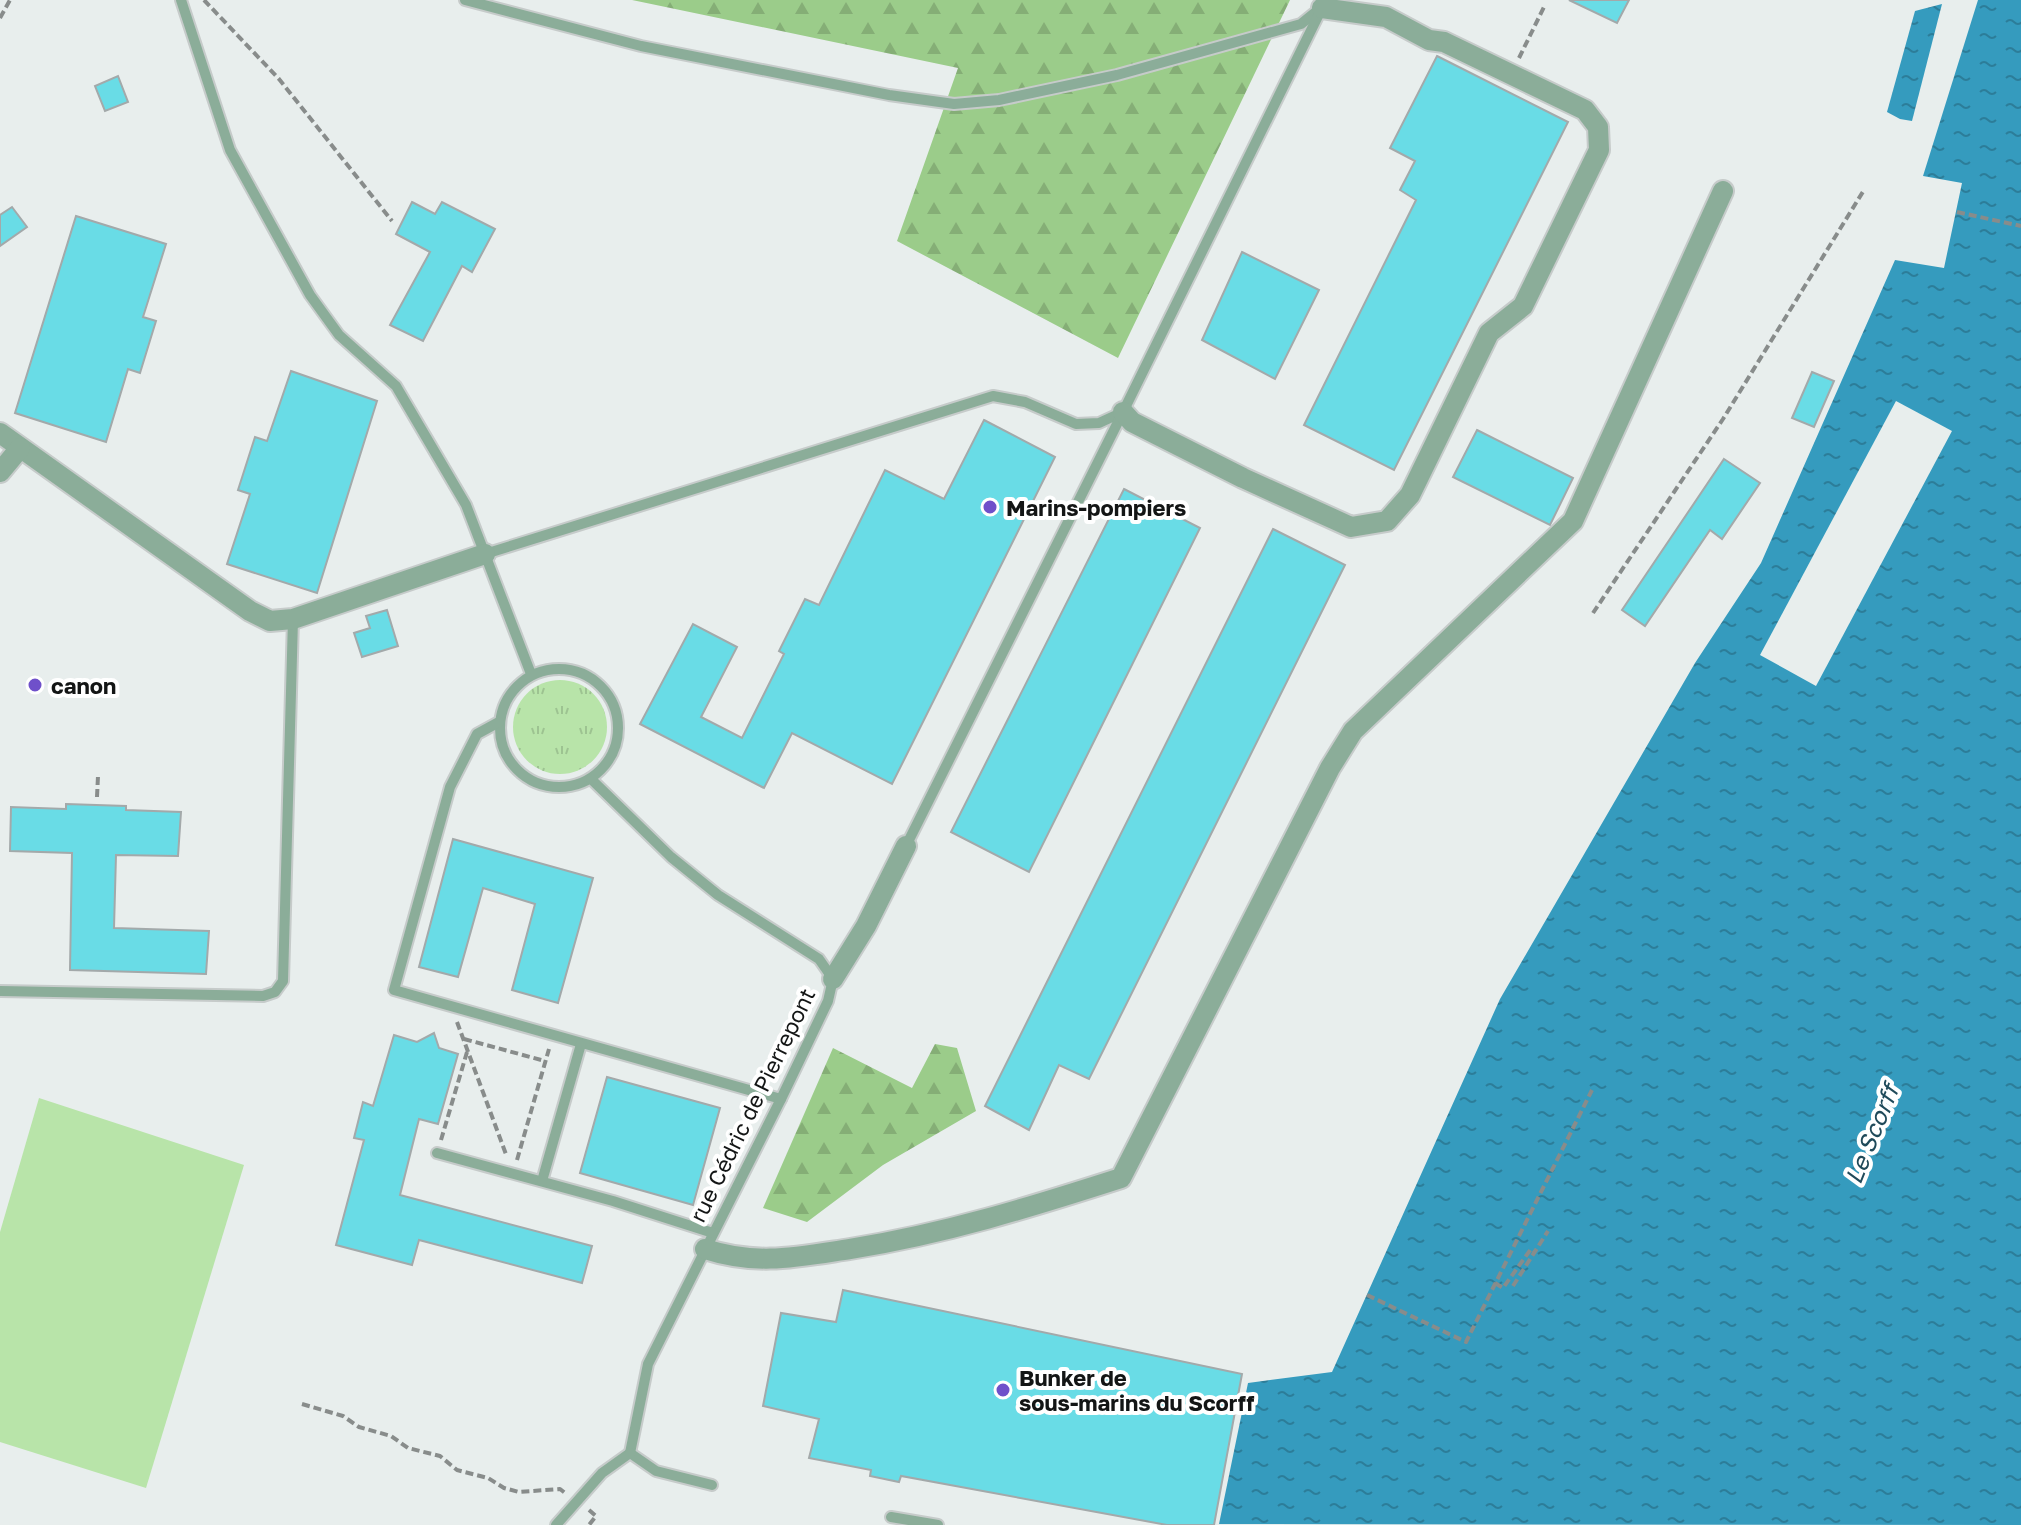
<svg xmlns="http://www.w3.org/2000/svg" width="2021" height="1525" font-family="'Golos Text',sans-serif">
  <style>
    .grass { fill: url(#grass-tufts) }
    .forest { fill: url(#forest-firs) }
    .pitch { fill: #b8e4a9 }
    .water { fill: url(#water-ripples) }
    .pier { fill: #e8eeed }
    .building { fill: #69dce6; stroke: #a3a9aa; stroke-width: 2 }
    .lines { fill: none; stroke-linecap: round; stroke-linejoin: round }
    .lane-casing { stroke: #c6cbca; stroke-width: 14 }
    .street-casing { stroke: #c6cbca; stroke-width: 24 }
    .path { stroke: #888c8b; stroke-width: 4; stroke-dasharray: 8 4; stroke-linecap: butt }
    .lane { stroke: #8bad99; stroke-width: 10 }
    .street { stroke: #8bad99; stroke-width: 20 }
    .poi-dot { fill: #6f50ca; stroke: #fff; stroke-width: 3 }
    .labels { text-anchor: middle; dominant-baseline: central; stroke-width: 8; stroke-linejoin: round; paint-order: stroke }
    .poi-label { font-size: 22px; font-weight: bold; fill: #131515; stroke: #fff; text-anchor: start }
    .street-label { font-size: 22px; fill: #131515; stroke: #fff }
    .water-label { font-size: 24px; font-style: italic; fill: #204a5a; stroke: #fff }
  </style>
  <defs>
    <pattern id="grass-tufts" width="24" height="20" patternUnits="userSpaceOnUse" patternTransform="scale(2)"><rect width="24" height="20" fill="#b8e4a9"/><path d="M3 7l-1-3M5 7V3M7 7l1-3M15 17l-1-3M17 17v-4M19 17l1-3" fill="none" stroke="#9dc391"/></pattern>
    <pattern id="forest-firs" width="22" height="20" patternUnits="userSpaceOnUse" patternTransform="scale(2)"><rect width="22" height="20" fill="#9bcc8a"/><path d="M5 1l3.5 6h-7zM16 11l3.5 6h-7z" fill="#85ae76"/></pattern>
    <pattern id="water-ripples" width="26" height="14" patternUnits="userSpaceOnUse" patternTransform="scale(2)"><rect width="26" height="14" fill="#359bbe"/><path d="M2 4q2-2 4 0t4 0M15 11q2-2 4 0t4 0" fill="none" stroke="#2c7d99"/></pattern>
  </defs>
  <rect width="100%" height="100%" fill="#e8eeed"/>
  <circle class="grass" cx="560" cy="727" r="47"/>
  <g class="forest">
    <polygon points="632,0 1290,0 1118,358 897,241 958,68"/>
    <polygon points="935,1044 957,1048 976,1111 883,1165 807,1222 763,1208 833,1048 912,1088"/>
  </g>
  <polygon class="pitch" points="39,1098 244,1165 146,1488 0,1442 0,1232"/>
  <g class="water">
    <polygon points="1978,0 2021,0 2021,1525 1219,1524 1248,1383 1332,1372 1500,999 1695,663 1761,563 1895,260 1944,268 1962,183 1923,176"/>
    <polygon points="1942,4 1912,121 1900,119 1887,112 1915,11"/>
  </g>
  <polygon class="pier" points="1896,401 1952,431 1816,686 1760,655"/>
  <g class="building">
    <polygon points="1569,0 1629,0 1617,23"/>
    <polygon points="1437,56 1568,122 1394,470 1304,425 1416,200 1400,190 1415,161 1390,148"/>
    <polygon points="118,76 128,102 105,111 95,86"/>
    <polygon points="412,202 435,214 442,202 495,229 472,272 462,266 423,341 390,325 430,252 396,234"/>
    <polygon points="12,207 27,227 0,246 0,215"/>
    <polygon points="76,216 166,244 143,317 156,321 140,373 128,369 106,442 15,413"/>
    <polygon points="1242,252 1319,290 1275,379 1202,340"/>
    <polygon points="291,371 377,401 317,593 227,564 250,494 238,490 255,437 267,441"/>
    <polygon points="1812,372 1834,381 1814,427 1792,418"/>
    <polygon points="984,420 1055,457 892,784 792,733 764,788 640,724 693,624 737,647 701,717 742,738 784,654 779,651 805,599 819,605 885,470 944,499"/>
    <polygon points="1477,430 1573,478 1550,525 1453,477"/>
    <polygon points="1724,459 1760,483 1722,539 1710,530 1645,626 1622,610"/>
    <polygon points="1124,489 1200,528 1029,872 951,832"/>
    <polygon points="1273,529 1345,565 1089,1079 1059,1065 1029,1130 985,1106"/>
    <polygon points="387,610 398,646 362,657 354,633 370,628 366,616"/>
    <polygon points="66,804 126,806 126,810 181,812 178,856 116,855 114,928 209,931 206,974 70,970 72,853 10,851 11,807 66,809"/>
    <polygon points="453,839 593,878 558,1003 512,990 535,904 483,888 458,977 419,967"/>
    <polygon points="434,1033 439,1048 458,1054 438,1124 419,1119 400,1195 592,1246 582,1283 419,1240 412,1265 336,1245 364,1140 354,1138 363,1102 373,1106 394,1035 417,1042"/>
    <polygon points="607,1077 720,1108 693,1205 580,1173"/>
    <polygon points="843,1290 1242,1374 1214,1525 1167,1525 901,1476 899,1482 870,1476 871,1470 809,1458 819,1419 763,1406 781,1313 836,1322"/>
  </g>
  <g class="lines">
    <defs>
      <g id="lane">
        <polyline points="181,0 230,150 310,295 339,335 396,386 466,505 531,674"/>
        <polyline points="465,0 641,46 889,95 954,104 999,100 1117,75 1301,24 1317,11"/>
        <polyline points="485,554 993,396 1025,402 1076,424 1099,423 1123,412 1323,6"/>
        <circle cx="559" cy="728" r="59"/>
        <polyline points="499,722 477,734 450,787 394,990 781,1099"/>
        <polyline points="591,779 671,857 718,895 819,959 833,979 828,1001 781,1099 648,1364 630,1453"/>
        <polyline points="906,846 1123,412"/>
        <polyline points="0,991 263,996 275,992 283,981 293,619"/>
        <polyline points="437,1153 613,1201 713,1233"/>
        <polyline points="542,1181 581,1044"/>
        <polyline points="630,1453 656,1471 712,1485"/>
        <polyline points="891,1517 938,1525"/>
        <polyline points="556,1525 602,1473 630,1453"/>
      </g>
      <g id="street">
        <polyline points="1123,412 1132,422 1243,478 1351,527 1387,521 1410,495 1489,333 1523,306 1599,150 1598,127 1585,110 1444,42 1429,40 1386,17 1322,8"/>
        <polyline points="0,433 250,611 270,621 293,619 485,554"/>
        <polyline points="0,472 20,448"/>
        <polyline points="833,979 866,926 906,846"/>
        <path d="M705,1249C757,1266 797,1257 850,1249C944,1234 1031,1207 1121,1178L1330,768L1353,731L1573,521L1723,191"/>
      </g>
    </defs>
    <use href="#lane" class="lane-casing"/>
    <use href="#street" class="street-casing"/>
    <g class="path">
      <polyline points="204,0 279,79 392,221"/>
      <polyline points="0,18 10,0"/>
      <polyline points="1519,58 1545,5"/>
      <polyline points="1957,212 2021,226"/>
      <polyline points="1593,613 1723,419 1864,190"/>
      <polyline points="97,797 98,776"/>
      <polyline points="457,1022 507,1157"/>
      <polyline points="464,1039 545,1061"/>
      <polyline points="441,1140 467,1052"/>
      <polyline points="517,1160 549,1049"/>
      <polyline points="1495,1283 1503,1288 1531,1249 1535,1252"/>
      <polyline points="1513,1286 1548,1231"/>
      <polyline points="1367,1295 1466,1342 1592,1090"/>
      <polyline points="302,1404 343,1416 359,1427 391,1436 408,1448 440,1456 457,1470 488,1478 504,1488 519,1492 560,1489 565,1493"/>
      <polyline points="589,1510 596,1516 589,1525"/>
    </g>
    <use href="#lane" class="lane"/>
    <use href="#street" class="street"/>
  </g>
  <g class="poi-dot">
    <circle cx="990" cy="507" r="8"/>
    <circle cx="35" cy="685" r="8"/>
    <circle cx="1003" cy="1390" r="8"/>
  </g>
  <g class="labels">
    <g class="poi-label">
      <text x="1006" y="507">Marins-pompiers</text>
      <text x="51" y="685">canon</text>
      <text x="1019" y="1377">Bunker de<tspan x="1019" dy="25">sous-marins du Scorff</tspan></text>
    </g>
    <g class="street-label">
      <text transform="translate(752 1105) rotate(-64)">rue Cédric de Pierrepont</text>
    </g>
    <g class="water-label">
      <text transform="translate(1871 1134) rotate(-68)">Le Scorff</text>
    </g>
  </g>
</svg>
